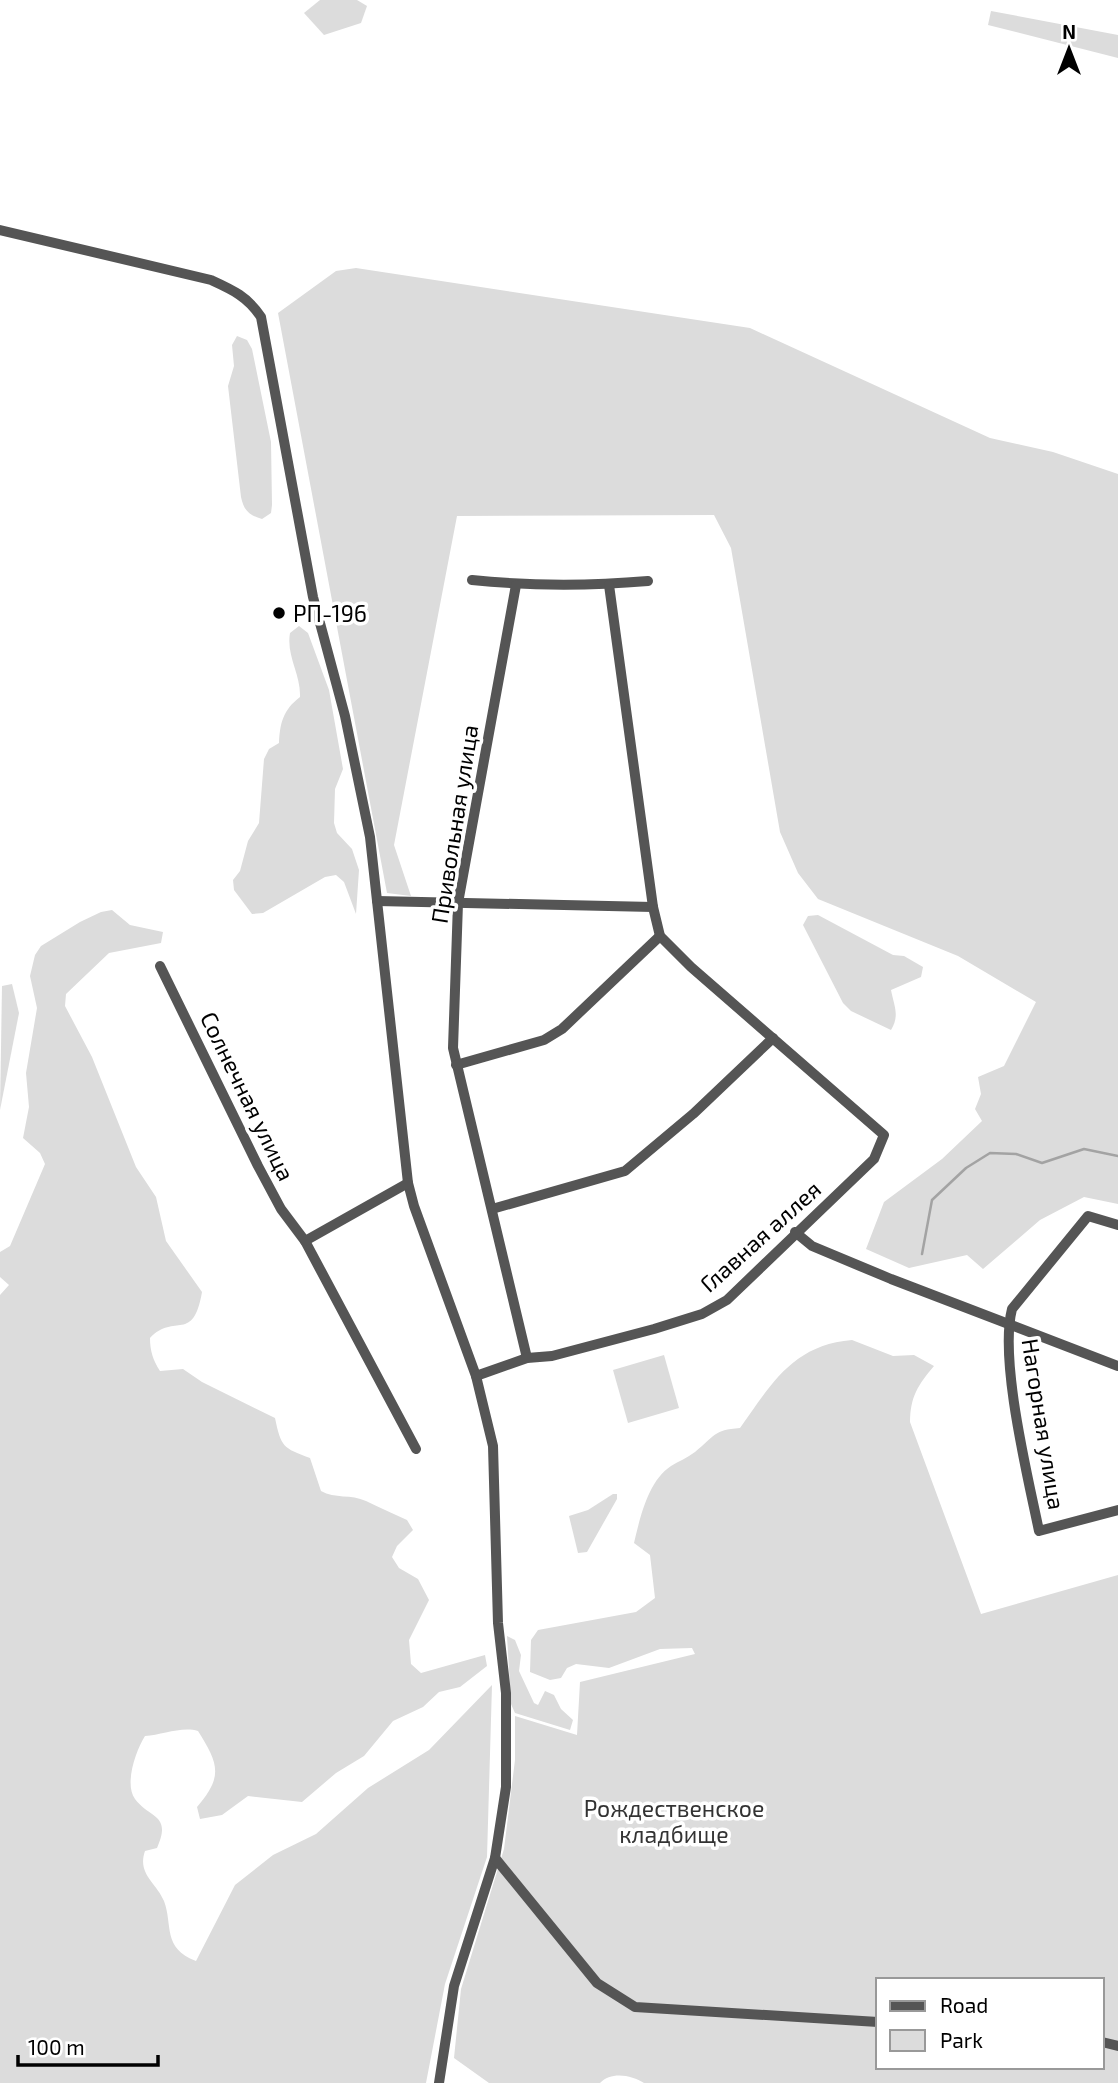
<svg xmlns="http://www.w3.org/2000/svg" width="1118" height="2083" font-family="'Exo 2',sans-serif">
  <style>
    .green { fill: #dcdcdc; fill-rule: evenodd }
    .lines { fill: none; stroke-linecap: round; stroke-linejoin: round }
    .stream { stroke: #a3a3a3; stroke-width: 2.5 }
    .minor { stroke: #555; stroke-width: 10 }
    .poi-dot { fill: #000; stroke: #fff; stroke-width: 2.5 }
    .labels { text-anchor: middle; dominant-baseline: central; stroke-width: 7; stroke-linejoin: round; paint-order: stroke }
    .poi-label { font-size: 23px; fill: #000; stroke: #fff; text-anchor: start }
    .street-label { font-size: 23px; fill: #000; stroke: #fff }
    .park-label { font-size: 23px; fill: #333; stroke: #fff }
  </style>
  <rect width="100%" height="100%" fill="#fff"/>
  <g class="green">
    <polygon points="320,0 357,0 367,6 361,23 324,35 304,13"/>
    <polygon points="991,11 1118,35 1118,58 988,25"/>
    <polygon points="356,268 750,328 990,438 1053,452 1118,474 1118,1204 1084,1197 1040,1220 983,1269 967,1255 909,1268 866,1249 884,1202 942,1159 982,1121 975,1109 981,1094 978,1077 1004,1066 1036,1002 958,956 818,899 798,873 780,832 731,548 714,515 457,516 394,845 411,896 387,893 278,313 336,271"/>
    <path d="M237,336L247,340L252,349L271,442L272,505L271,513L262,519C249,515 244,511 241,497L228,386L234,366L232,345Z"/>
    <path d="M299,626L308,633L329,690L343,769L335,789L334,823L337,833L352,849L359,870L356,914L344,882L336,875L325,877L263,913L252,914L234,890L233,880L240,871L248,841L259,823L264,759L269,749L279,743C280,723 283,710 300,697C301,674 286,656 290,633Z"/>
    <path d="M112,910L130,925L163,932L161,943L109,953L66,994L65,1006L92,1057L136,1167L156,1197L166,1241L202,1292C193,1344 175,1312 150,1338C150,1351 153,1360 160,1371L183,1369L202,1382L275,1418C281,1447 283,1448 310,1458L321,1491C335,1499 351,1494 366,1501C379,1507 393,1514 407,1520L413,1530L397,1546L392,1557L399,1568L418,1579L429,1600L409,1640L411,1664L421,1673L485,1655L487,1666L460,1687L439,1692L423,1707L393,1721L364,1756L336,1773L302,1802L248,1796L222,1815L200,1819L197,1807C224,1776 218,1763 198,1731C182,1726 162,1735 145,1736C136,1750 124,1784 135,1799C150,1819 172,1814 157,1848L145,1851C137,1874 156,1882 164,1901C173,1925 162,1948 196,1961L235,1885L273,1855L316,1834L368,1788L429,1750L492,1685L487,1857L445,1984L426,2083H0V1295L9,1285L0,1277V1252L10,1246L45,1164L40,1153L23,1138L29,1107L26,1073L37,1008L30,976L35,955L41,946L80,922L101,912Z"/>
    <path d="M818,915L893,955L904,956L923,967L921,977L891,990C894,1006 900,1015 891,1030L851,1011L843,1003L803,925L808,916Z"/>
    <polygon points="12,984 19,1013 0,1110 2,986"/>
    <path d="M852,1340L893,1356L914,1355L934,1366C918,1385 910,1397 910,1422L981,1614L1118,1575V2083H644C632,2075 611,2071 600,2083H489L454,2058L461,1989L504,1849L515,1760V1716L577,1735L580,1682L695,1654L692,1648L660,1649L609,1668L576,1664L567,1668L561,1678L550,1680L530,1672L531,1640L538,1630L636,1612L655,1598L650,1555L634,1543C640,1518 648,1481 671,1466C679,1461 687,1458 695,1452C715,1436 713,1430 740,1428C771,1385 792,1345 852,1340ZM878,1980H1102V2067H878Z"/>
    <polygon points="664,1355 679,1408 628,1423 613,1370"/>
    <polygon points="613,1494 617,1494 617,1499 587,1552 578,1553 569,1516 588,1510"/>
    <polygon points="507,1636 515,1640 521,1655 519,1671 534,1703 538,1705 545,1691 554,1695 561,1709 573,1720 570,1730 515,1713 511,1704"/>
  </g>
  <g class="lines">
    <polyline class="stream" points="922,1254 932,1200 966,1168 990,1153 1016,1154 1042,1163 1084,1149 1118,1156"/>
    <g class="minor">
      <path d="M0,230L211,280C233,290 248,297 261,317L313,597L345,716L370,837L408,1183L414,1206L476,1376L493,1446L498,1623L506,1693V1787L495,1858L454,1986L439,2083"/>
      <path d="M472,580C530,586 589,586 648,581"/>
      <polyline points="516,585 458,903 453,1048 527,1358"/>
      <polyline points="377,901 653,907"/>
      <polyline points="160,966 258,1166 281,1209 305,1241 416,1449"/>
      <polyline points="456,1065 544,1040 562,1029 660,936"/>
      <polyline points="492,1209 625,1171 693,1114 773,1038"/>
      <path d="M1118,1225L1088,1216L1012,1309C999,1360 1028,1477 1039,1531L1118,1510"/>
      <polyline points="795,1232 812,1246 891,1279 1118,1366"/>
      <polyline points="305,1241 408,1183"/>
      <polyline points="476,1376 527,1358 552,1356 654,1329 702,1314 727,1300 874,1159 884,1135 691,967 660,936 653,907 609,585"/>
      <polyline points="495,1858 597,1983 635,2007 878,2022"/>
      <polyline points="1102,2042 1118,2046"/>
    </g>
  </g>
  <circle class="poi-dot" cx="279" cy="613" r="7"/>
  <g class="labels">
    <g class="poi-label">
      <text x="293" y="613">РП-196</text>
    </g>
    <g class="street-label">
      <text transform="translate(454 824) rotate(-81)">Привольная улица</text>
      <text transform="translate(248 1096) rotate(64)">Солнечная улица</text>
      <text transform="translate(760 1236) rotate(-42)">Главная аллея</text>
      <text transform="translate(1044 1424) rotate(81)">Нагорная улица</text>
    </g>
    <g class="park-label">
      <text x="674" y="1808">Рождественское<tspan x="674" dy="26">кладбище</tspan></text>
    </g>
  </g>
  <rect x="876" y="1978" width="228" height="91" fill="#ffffff" stroke="#999999" stroke-width="2"/>
  <rect x="890" y="2001" width="35" height="10" fill="#555555" stroke="#999999" stroke-width="2"/>
  <text x="940" y="2013" font-size="21" fill="#000000">Road</text>
  <rect x="890" y="2030" width="35" height="21" fill="#dcdcdc" stroke="#999999" stroke-width="2"/>
  <text x="940" y="2048" font-size="21" fill="#000000">Park</text>
  <g transform="translate(1069 49)" stroke="#ffffff" stroke-width="5" paint-order="stroke">
  <path d="M0-5L12 26L0 18L-12 26Z" fill="#000000"/>
  <text y="-10" font-size="19" font-weight="bold" text-anchor="middle" fill="#000000">N</text>
  </g>
  <path d="M18 2055v10h140v-10" fill="none" stroke="#000000" stroke-width="3.5"/>
  <text x="28" y="2055" font-size="21" fill="#000000" stroke="#ffffff" stroke-width="5" paint-order="stroke">100 m</text>
</svg>
